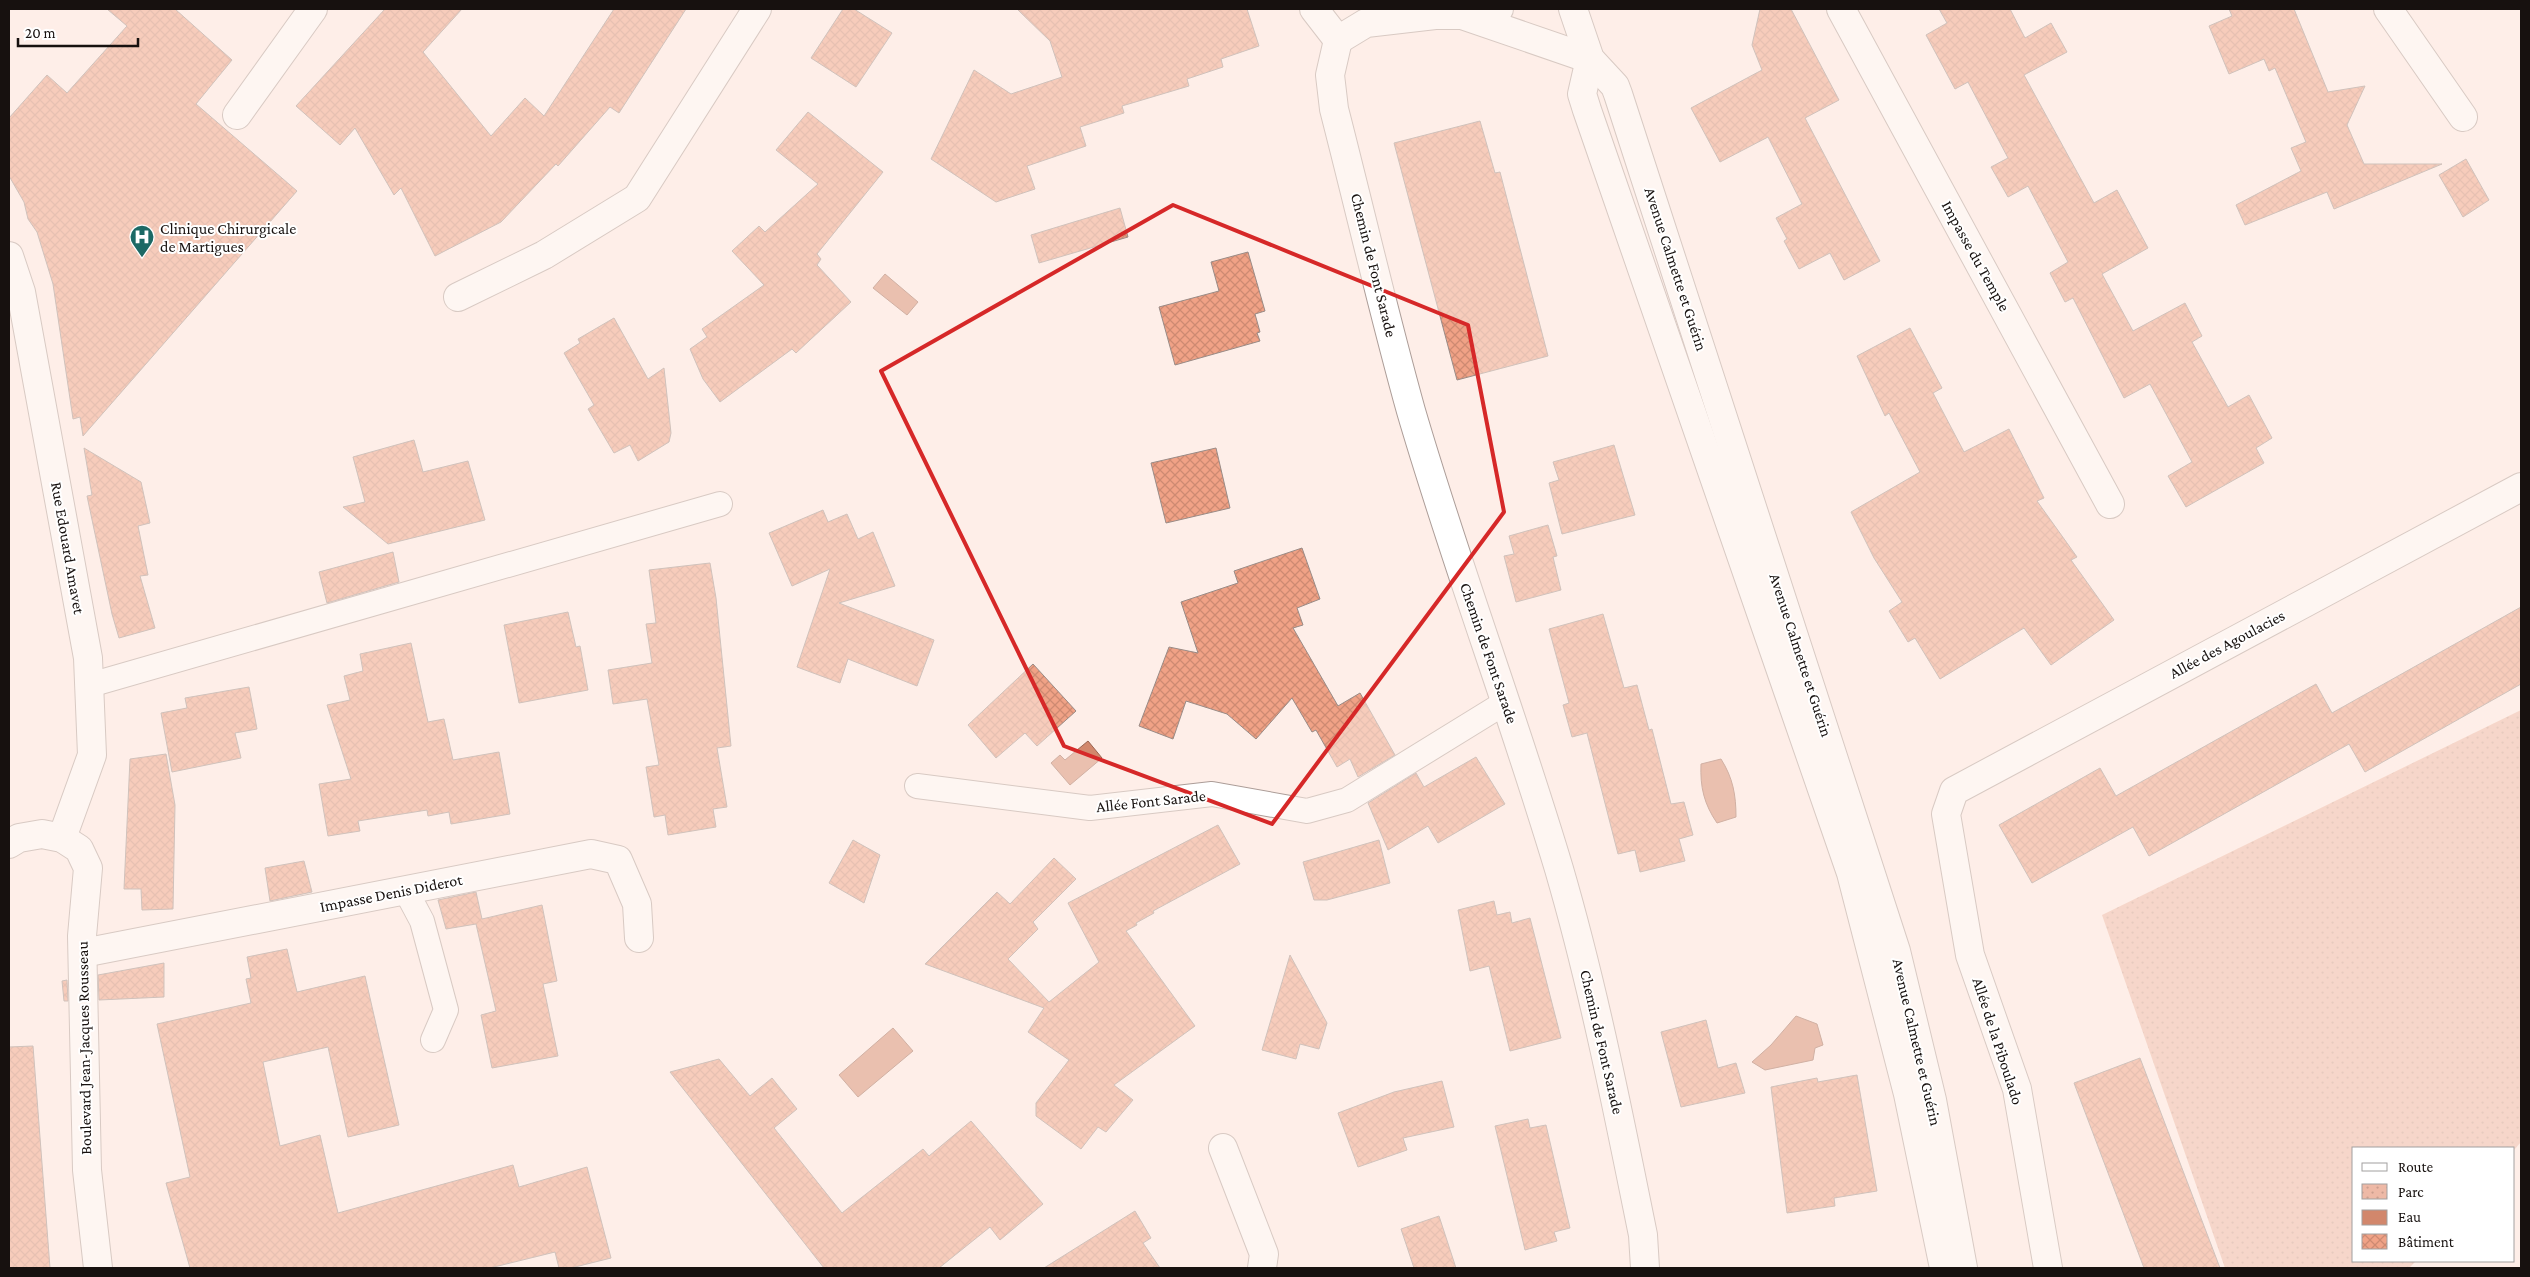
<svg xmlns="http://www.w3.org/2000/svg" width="2530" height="1277" font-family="'Crimson Pro',serif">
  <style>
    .park { fill: url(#park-dots) }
    .water { fill: #d2876c; stroke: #9a6450 }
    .building { fill: url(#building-cross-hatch); stroke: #998b86 }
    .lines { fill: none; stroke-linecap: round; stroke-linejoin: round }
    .lane-casing { stroke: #ac9d98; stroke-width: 26 }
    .street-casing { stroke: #ac9d98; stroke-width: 30 }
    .secondary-casing { stroke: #ac9d98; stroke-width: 30 }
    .lane { stroke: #fff; stroke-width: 24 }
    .street { stroke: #fff; stroke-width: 28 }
    .secondary { stroke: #fff; stroke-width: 28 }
    .marked { fill: none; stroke: #d62828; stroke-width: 4; stroke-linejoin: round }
    .labels { text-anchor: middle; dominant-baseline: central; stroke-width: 4; stroke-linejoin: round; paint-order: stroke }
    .poi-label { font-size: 16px; fill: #17110f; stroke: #fff; text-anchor: start }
    .street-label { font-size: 16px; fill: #17110f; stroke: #fff }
  </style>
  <defs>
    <pattern id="park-dots" width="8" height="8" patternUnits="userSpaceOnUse" patternTransform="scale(1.25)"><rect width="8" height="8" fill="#eeb9a6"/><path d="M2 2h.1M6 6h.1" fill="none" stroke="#cb9e8e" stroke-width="1.8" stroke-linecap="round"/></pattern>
    <pattern id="building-cross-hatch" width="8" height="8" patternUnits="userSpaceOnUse" patternTransform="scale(1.25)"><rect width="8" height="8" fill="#f0a286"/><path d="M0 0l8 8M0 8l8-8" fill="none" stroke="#cd8a72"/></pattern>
  </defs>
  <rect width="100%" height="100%" fill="#feeee8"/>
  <polygon class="park" points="2521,710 2521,1142 2514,1150 2514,1148 2354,1148 2354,1261 2416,1261 2409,1268 2225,1268 2102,915"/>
  <g class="water">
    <polygon points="885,274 918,302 907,315 873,288"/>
    <polygon points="1088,741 1102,758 1070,785 1051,763 1060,755 1065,760"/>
    <path d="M1721,759C1733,778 1736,795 1736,817L1717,823C1704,804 1700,787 1701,764Z"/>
    <polygon points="1796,1016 1817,1024 1823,1045 1815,1048 1813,1060 1765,1070 1752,1062 1771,1045"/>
    <polygon points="893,1028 913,1051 858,1097 839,1075"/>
  </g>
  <g class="building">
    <polygon points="107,9 175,9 232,60 196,104 297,191 83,436 80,417 73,419 53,284 37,232 28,219 24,202 9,176 9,118 47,75 67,93 127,26"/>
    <polygon points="385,9 462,9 423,52 491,136 525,98 544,116 614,9 686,9 619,113 610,107 558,166 556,164 501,222 435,256 401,188 394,195 355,128 340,145 296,106"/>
    <polygon points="843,9 854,9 892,33 856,87 811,58"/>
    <polygon points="1017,9 1247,9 1259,46 1221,59 1223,67 1187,79 1189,86 1122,106 1124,113 1080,127 1086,146 1027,166 1035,189 996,202 931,159 974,70 1011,94 1062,77 1050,41"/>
    <polygon points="1760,9 1791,9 1839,100 1805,118 1880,261 1844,280 1830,253 1799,269 1784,241 1787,239 1776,218 1802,204 1768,137 1720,162 1691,108 1762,70 1752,45"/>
    <polygon points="1939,9 2010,9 2025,38 2051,23 2067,52 2024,75 2094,203 2117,190 2148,248 2102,274 2133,331 2185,303 2202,336 2192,342 2228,407 2249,395 2272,438 2256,448 2264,463 2186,507 2168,476 2192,462 2150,384 2124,398 2073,298 2065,302 2050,273 2068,262 2028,186 2008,197 1991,167 2008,158 1968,82 1955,89 1926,35 1947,23"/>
    <polygon points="2229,9 2294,9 2328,92 2365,86 2347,125 2364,164 2442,164 2334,209 2327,192 2245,225 2236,205 2301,171 2291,148 2306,142 2275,68 2269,71 2264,59 2229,74 2209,26 2232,16"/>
    <polygon points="808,112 883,172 817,254 821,259 817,265 851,302 796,353 792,349 720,402 703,379 690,349 707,337 702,329 764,285 732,251 759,226 765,232 818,184 776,150"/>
    <polygon points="1480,121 1495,173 1500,172 1548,356 1457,380 1394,143"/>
    <polygon points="2466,159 2489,200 2463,217 2439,175"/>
    <polygon points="1120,208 1128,237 1039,263 1031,235"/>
    <polygon points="1248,252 1265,311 1255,314 1260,332 1257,333 1260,341 1175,365 1159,307 1219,291 1211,262"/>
    <polygon points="614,318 648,379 664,368 671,433 669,442 638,461 630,445 614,453 588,409 594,405 564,353 580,343 578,339"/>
    <polygon points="1910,328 1942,388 1933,393 1964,452 2009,429 2044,498 2037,501 2077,557 2071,560 2114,620 2051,665 2024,628 1940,679 1915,638 1908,642 1889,611 1902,602 1874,558 1851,512 1920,472 1889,413 1885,416 1857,356"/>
    <polygon points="414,440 423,472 468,461 485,520 388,544 343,507 365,502 353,457"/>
    <polygon points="1614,445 1635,515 1562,534 1549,483 1559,480 1553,462"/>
    <polygon points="84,448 141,482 150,523 138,526 148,575 140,576 155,628 119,638 112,614 87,496 92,495"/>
    <polygon points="1216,448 1230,508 1166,523 1151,463"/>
    <polygon points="823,510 828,522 847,514 858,539 873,532 895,586 839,603 934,640 917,686 848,659 840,683 797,667 830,569 792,586 769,533"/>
    <polygon points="1548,525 1557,556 1553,557 1561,590 1516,602 1504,556 1514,554 1509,536"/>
    <polygon points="1302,548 1320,599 1297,608 1303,625 1293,628 1338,706 1360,693 1395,755 1358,777 1350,759 1337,767 1316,730 1312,732 1292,698 1256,739 1227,714 1186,701 1173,739 1139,726 1169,647 1198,653 1181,602 1238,583 1234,571"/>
    <polygon points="393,552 399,582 327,603 319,572"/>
    <polygon points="710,563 716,598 731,746 717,748 727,807 713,809 716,827 668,835 665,815 654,817 646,767 659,765 647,699 613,704 608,670 652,663 646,624 656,623 649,570"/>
    <polygon points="2521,607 2521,684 2365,772 2349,744 2149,856 2133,827 2032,883 1999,825 2100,768 2116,796 2316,684 2332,713"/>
    <polygon points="568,612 576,647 580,646 588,690 519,703 504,625"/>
    <polygon points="1603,614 1624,688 1637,685 1649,730 1652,729 1671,804 1684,802 1693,835 1679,839 1685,861 1640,872 1635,850 1618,854 1587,733 1572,737 1563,705 1569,703 1549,629"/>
    <polygon points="411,643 428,722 444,719 453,760 499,752 510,814 451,824 449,812 428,816 427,810 358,821 360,831 328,836 319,784 351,779 327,705 350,700 344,676 363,671 360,654"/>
    <polygon points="1033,664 1076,711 1037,746 1025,733 996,758 968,725"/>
    <polygon points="249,687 257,729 235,733 241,758 172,772 161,713 187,708 185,698"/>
    <polygon points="166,754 175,805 173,909 142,910 141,889 124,889 130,759"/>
    <polygon points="1476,757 1505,804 1438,843 1428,826 1388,850 1368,803 1416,773 1424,787"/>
    <polygon points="1218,825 1240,864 1153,911 1154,913 1136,923 1137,925 1126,931 1195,1026 1114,1085 1133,1100 1106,1132 1098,1127 1081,1149 1036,1116 1036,1103 1069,1060 1028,1032 1044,1008 925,964 997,892 1010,904 1054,858 1076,879 1033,922 1038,929 1008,959 1049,1002 1099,962 1068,903"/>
    <polygon points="853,840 880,855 864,903 829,883"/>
    <polygon points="1379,840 1390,883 1327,900 1314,900 1303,862"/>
    <polygon points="304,861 312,892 270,901 265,868"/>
    <polygon points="476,892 482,919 542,905 557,981 543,984 558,1056 492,1068 481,1015 496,1011 476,924 446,929 438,900"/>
    <polygon points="1494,901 1497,915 1510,912 1512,923 1530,918 1561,1038 1510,1051 1489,966 1470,971 1458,910"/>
    <polygon points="287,949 297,992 365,976 399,1125 348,1137 328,1047 263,1062 280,1146 320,1135 338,1213 513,1165 519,1187 587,1167 611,1258 571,1268 559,1268 555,1252 490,1268 190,1268 166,1183 190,1177 157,1024 251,1003 246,979 251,978 247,957"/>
    <polygon points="1290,955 1327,1023 1319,1049 1300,1044 1296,1059 1262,1050"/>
    <polygon points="164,963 164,997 99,1000 98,975"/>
    <polygon points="67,980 68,1001 64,1001 62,981"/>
    <polygon points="1706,1020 1718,1068 1736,1063 1745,1093 1681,1107 1661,1032"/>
    <polygon points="33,1046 50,1268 9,1268 9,1047"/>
    <polygon points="2140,1058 2220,1268 2144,1268 2074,1083"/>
    <polygon points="719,1059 750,1096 772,1078 797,1109 774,1128 842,1213 923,1149 929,1156 971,1121 1043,1204 1000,1240 990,1227 939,1268 824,1268 670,1072"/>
    <polygon points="1857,1075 1877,1191 1834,1198 1835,1206 1787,1213 1771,1087 1817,1078 1818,1082"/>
    <polygon points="1442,1081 1454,1127 1403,1138 1407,1150 1358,1167 1338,1113 1394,1092"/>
    <polygon points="1528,1119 1530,1128 1546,1125 1570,1228 1554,1232 1557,1241 1525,1250 1495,1126"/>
    <polygon points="1135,1211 1151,1238 1143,1243 1160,1268 1044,1268"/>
    <polygon points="1439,1216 1456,1268 1414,1268 1401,1229"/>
  </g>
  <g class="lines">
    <defs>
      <g id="lane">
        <polyline points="90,685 720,504"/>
        <polyline points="917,786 1090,808 1212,794 1307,811 1347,800 1506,702"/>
        <polyline points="406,891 422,921 446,1010 433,1040"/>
      </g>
      <g id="street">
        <polyline points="1314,9 1338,40"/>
        <polyline points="1841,9 2110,504"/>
        <polyline points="2388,9 2463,117"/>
        <polyline points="1465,16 1590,59"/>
        <path d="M1338,40L1330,75L1334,109C1360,210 1383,311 1411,411C1456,565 1513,715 1559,869C1594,989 1618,1112 1643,1235L1645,1268"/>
        <polyline points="1338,40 1366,23 1435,15 1461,15 1499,9"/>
        <polyline points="237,115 313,9"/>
        <polyline points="9,256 21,292 88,658 92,755 62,838"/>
        <polyline points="458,297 544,255 637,198 757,9"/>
        <polyline points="9,844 19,838 42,834 62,838 79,849 88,868 82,936 87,1170 98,1268"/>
        <polyline points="83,953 591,854 618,860 637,904 639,938"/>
        <polyline points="1223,1148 1264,1254 1262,1268"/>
        <polyline points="2048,1268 2017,1089 1970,955 1946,814 1954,791 2521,487"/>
      </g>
      <g id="secondary">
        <polyline points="1573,9 1590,59 1615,86 1618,94 1896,951 1932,1100 1963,1268"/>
        <polyline points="1590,59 1582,94 1587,110 1851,873 1908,1094 1944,1268"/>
      </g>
    </defs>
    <use href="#lane" class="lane-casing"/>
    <use href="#street" class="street-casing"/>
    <use href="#secondary" class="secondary-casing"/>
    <use href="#lane" class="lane"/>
    <use href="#street" class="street"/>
    <use href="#secondary" class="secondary"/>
  </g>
  <path d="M0 0H2530V1277H0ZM1173,205L1468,325L1504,512L1272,824L1064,746L881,371Z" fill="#feeee8" fill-opacity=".55" fill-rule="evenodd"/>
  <path class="marked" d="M1173,205L1468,325L1504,512L1272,824L1064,746L881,371Z"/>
  <defs>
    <symbol id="hospital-pin" viewBox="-11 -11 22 30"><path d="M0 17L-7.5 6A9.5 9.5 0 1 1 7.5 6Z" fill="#1c6965" stroke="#fff"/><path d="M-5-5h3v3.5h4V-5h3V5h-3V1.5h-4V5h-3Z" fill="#fff"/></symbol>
  </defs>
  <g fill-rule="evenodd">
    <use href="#hospital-pin" x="128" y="223" width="28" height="38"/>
  </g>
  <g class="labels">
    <g class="poi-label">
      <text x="160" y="228">Clinique Chirurgicale<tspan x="160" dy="18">de Martigues</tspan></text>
    </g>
    <g class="street-label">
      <text transform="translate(1976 256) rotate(61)">Impasse du Temple</text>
      <text transform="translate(1374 265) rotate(76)">Chemin de Font Sarade</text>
      <text transform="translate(1676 269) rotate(72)">Avenue Calmette et Guérin</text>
      <text transform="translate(68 548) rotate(80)">Rue Edouard Amavet</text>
      <text transform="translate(2227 644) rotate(-28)">Allée des Agoulacies</text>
      <text transform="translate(1489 653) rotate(71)">Chemin de Font Sarade</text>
      <text transform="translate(1801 655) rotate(72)">Avenue Calmette et Guérin</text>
      <text transform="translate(1151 801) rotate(-6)">Allée Font Sarade</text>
      <text transform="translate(391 893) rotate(-11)">Impasse Denis Diderot</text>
      <text transform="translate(1998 1041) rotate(72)">Allée de la Piboulado</text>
      <text transform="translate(1602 1042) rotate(77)">Chemin de Font Sarade</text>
      <text transform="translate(1917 1042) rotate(77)">Avenue Calmette et Guérin</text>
      <text transform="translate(84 1048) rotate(-91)">Boulevard Jean-Jacques Rousseau</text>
    </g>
  </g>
  <rect width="2530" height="1277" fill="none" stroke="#17110f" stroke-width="20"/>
  <rect x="2352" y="1147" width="162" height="115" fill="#ffffff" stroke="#a2a09f"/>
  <rect x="2362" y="1163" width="25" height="8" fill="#ffffff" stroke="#a2a09f"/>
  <text x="2398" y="1172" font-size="15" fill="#17110f">Route</text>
  <rect x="2362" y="1184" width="25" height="15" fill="url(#park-dots)" stroke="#a2a09f"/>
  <text x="2398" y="1197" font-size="15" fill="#17110f">Parc</text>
  <rect x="2362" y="1210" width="25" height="15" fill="#d2876c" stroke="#a2a09f"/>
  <text x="2398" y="1222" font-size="15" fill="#17110f">Eau</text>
  <rect x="2362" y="1234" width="25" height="15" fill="url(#building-cross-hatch)" stroke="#a2a09f"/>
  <text x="2398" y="1247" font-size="15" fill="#17110f">Bâtiment</text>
  <path d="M18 38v8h120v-8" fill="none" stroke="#17110f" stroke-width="2.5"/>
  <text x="25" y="38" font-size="15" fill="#17110f" stroke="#ffffff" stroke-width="4" paint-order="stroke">20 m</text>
</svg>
